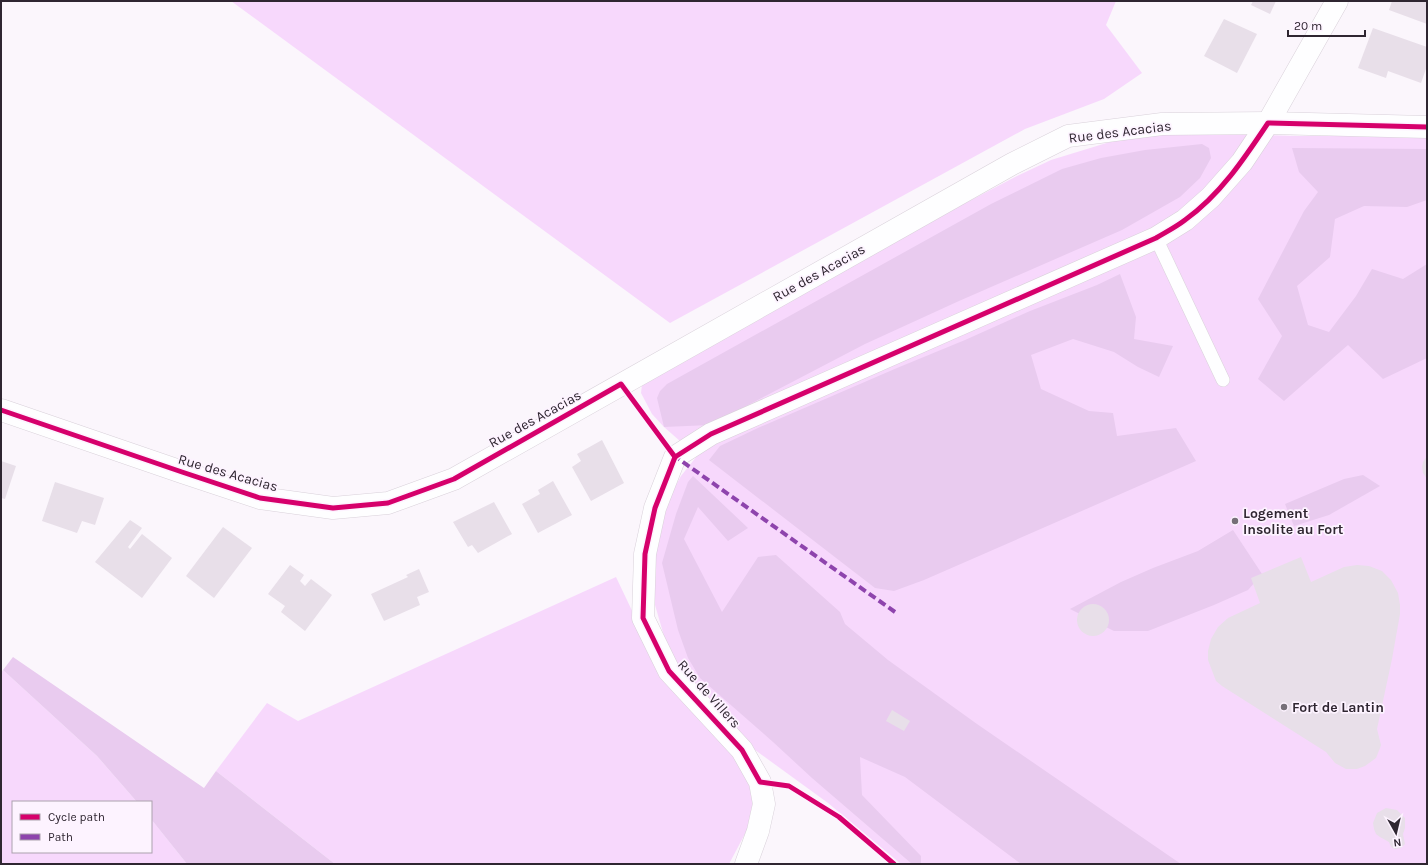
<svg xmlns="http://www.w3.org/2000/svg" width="1428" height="865" font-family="Karla,sans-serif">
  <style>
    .green { fill: #f7d8fc }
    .forest { fill: #e9cbef }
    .building { fill: #e8dfe9 }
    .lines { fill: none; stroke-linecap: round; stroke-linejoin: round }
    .service-casing { stroke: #d9d1da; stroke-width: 14 }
    .minor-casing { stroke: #d9d1da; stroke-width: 23 }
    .tertiary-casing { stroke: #d9d1da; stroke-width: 23 }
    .service { stroke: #fefeff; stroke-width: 13 }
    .minor { stroke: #fefeff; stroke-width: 22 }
    .tertiary { stroke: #fefeff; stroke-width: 22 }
    .quiet { stroke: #8e44ad; stroke-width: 4; stroke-dasharray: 8 4; stroke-linecap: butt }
    .cycleway-casing { stroke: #fdf3ff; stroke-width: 8 }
    .cycleway { stroke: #d6006c; stroke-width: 5 }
    .poi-dot { fill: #766f78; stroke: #fdf3ff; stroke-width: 1.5 }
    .labels { text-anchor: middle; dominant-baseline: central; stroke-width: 3.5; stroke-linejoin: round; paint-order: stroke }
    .street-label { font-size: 14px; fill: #2f2631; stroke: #fdf3ff }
    .poi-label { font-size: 14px; font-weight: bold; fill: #2f2631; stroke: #fdf3ff; text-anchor: start }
  </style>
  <rect width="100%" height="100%" fill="#fbf6fc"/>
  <g class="green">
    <polygon points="231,1 1116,1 1106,25 1142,73 1104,99 1025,129 670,323"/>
    <polygon points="1173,133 1299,136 1427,136 1427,864 901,864 828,803 751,747 677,666 664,636 655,605 651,580 652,560 668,499 681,476 697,456 664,427 652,414 641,393 642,385 958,207 1017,176 1051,160 1113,141"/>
    <polygon points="616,577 655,659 735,753 755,793 747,830 729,864 335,864 216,771 267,703 298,721"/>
    <polygon points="3,670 97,756 137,802 13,802 13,852 151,852 151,819 187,864 1,864 1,673"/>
  </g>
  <g class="forest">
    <polygon points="1202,144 1209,148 1211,158 1200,178 1180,197 1122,230 959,301 865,344 710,425 664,427 657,398 660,391 667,384 991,204 1062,169 1101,158 1145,150"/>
    <polygon points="1292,148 1427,149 1427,200 1407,207 1364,206 1335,219 1330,257 1297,286 1308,325 1329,332 1356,296 1372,269 1403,279 1427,264 1427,358 1383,379 1348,345 1284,401 1258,379 1282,336 1258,299 1304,211 1318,192 1299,172"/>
    <polygon points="1120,274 1136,317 1134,339 1173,346 1159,377 1138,367 1114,352 1073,339 1031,355 1041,389 1089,411 1113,413 1117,436 1176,428 1196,461 924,580 894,591 875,588 709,460 720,446 760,427 897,368 965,340 1030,311 1097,285"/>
    <polygon points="1363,475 1380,486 1329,515 1294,526 1285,504 1344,479"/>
    <polygon points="693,476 748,528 728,541 698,507 684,539 722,612 758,557 776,555 840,612 845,624 888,660 977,724 1181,864 1021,864 905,777 860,757 862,795 921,856 921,864 912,864 812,778 773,742 700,678 688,658 678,630 662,563 676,514 688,482"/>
    <polygon points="1233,530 1262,574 1248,590 1214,605 1148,631 1114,631 1070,609 1121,582 1153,568 1198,551"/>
    <polygon points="13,657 204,788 216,771 335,864 187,864 151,819 151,802 137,802 97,756 3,670"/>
  </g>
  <g class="building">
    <polygon points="1253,1 1276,1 1270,14 1251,5"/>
    <polygon points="1392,1 1427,1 1427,24 1389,10"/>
    <polygon points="1224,19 1257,34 1237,73 1204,56"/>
    <polygon points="1373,28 1427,47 1427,66 1421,83 1388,71 1386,78 1358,68"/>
    <polygon points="602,440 624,483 591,501 572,467 581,461 577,454"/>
    <polygon points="1427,456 1427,479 1423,473 1422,467 1423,462"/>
    <polygon points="1,461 16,466 5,499 1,498"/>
    <polygon points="553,481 572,515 538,533 522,504 540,494 538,490"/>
    <polygon points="55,482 104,498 95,525 82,521 77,533 42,521"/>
    <polygon points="494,502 512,534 478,553 472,545 468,547 453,522"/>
    <polygon points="130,520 142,528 128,547 130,549 142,534 172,558 142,598 95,562"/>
    <polygon points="223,527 252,548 214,598 186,576"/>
    <polygon points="1301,557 1311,582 1344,567 1357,565 1369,566 1382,571 1391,580 1398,593 1400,605 1400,614 1392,659 1377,729 1381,745 1380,748 1376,758 1365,766 1357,769 1346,769 1335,763 1326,752 1222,686 1216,681 1208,660 1208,651 1211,639 1218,627 1228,618 1260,603 1251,578"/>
    <polygon points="290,565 304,575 300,581 305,586 311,579 332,595 305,631 281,612 285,606 268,594"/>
    <polygon points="419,569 429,592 417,597 420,605 384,621 371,594 408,577 406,575"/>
    <circle cx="1093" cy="620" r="16"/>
    <polygon points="892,710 910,721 904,731 886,721"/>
    <polygon points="1386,808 1397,810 1405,818 1405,828 1403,834 1405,844 1401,848 1395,849 1391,847 1389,842 1380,837 1376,834 1374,829 1373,823 1377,813"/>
  </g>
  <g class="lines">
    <defs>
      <polyline id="service" points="1156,238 1223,380"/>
      <polyline id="minor" points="746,864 758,831 764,804 760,782 742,750 669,671 643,618 645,554 655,508 675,457 711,434 1156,238 1185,220 1211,197 1242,162 1268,123 1337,1"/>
      <polyline id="tertiary" points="1,410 182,472 260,498 333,508 388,503 454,479 1012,164 1068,136 1162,124 1268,123 1427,127"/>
    </defs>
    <use href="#service" class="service-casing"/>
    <use href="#minor" class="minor-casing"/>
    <use href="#tertiary" class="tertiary-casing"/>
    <use href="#service" class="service"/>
    <use href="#minor" class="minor"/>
    <use href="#tertiary" class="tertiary"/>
    <polyline class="quiet" points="673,455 895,612"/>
    <defs>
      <g id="cycleway">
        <polyline points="1,410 182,472 260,498 333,508 388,503 454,479 621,384 675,457"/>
        <path d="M675,457L711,434L1156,238C1166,232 1176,227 1185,220C1220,195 1244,159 1268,123L1427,127"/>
        <polyline points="675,457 655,508 645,554 643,618 669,671 742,750 760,782 789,786 839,817 894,864"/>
      </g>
    </defs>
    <use href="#cycleway" class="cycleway-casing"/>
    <use href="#cycleway" class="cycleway"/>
  </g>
  <g class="poi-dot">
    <circle cx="1235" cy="521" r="4"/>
    <circle cx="1284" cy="707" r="4"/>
  </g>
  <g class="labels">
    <g class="street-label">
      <text transform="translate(1120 132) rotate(-7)">Rue des Acacias</text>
      <text transform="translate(819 273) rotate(-29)">Rue des Acacias</text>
      <text transform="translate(535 419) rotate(-29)">Rue des Acacias</text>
      <text transform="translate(228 473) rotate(16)">Rue des Acacias</text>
      <text transform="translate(709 694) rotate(48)">Rue de Villers</text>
    </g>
    <g class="poi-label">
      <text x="1243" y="513">Logement<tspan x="1243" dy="16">Insolite au Fort</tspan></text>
      <text x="1292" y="707">Fort de Lantin</text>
    </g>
  </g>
  <rect width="1428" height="865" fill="none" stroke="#2f2631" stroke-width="4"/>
  <rect x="12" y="801" width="140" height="52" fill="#fdf3ff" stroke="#aba1ad"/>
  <rect x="20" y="814" width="20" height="6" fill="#d6006c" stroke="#aba1ad"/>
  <text x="48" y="821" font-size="12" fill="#2f2631">Cycle path</text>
  <rect x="20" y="834" width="20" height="6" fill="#8e44ad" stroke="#aba1ad"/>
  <text x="48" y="841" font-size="12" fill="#2f2631">Path</text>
  <g transform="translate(1396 833) rotate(172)" stroke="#fdf3ff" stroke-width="3" paint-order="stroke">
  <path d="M0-3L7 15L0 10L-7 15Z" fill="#2f2631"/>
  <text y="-6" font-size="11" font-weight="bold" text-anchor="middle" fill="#2f2631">N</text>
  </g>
  <path d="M1288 30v6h77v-6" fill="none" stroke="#2f2631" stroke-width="2"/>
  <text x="1294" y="30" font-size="12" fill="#2f2631" stroke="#fdf3ff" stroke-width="3" paint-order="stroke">20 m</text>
</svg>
